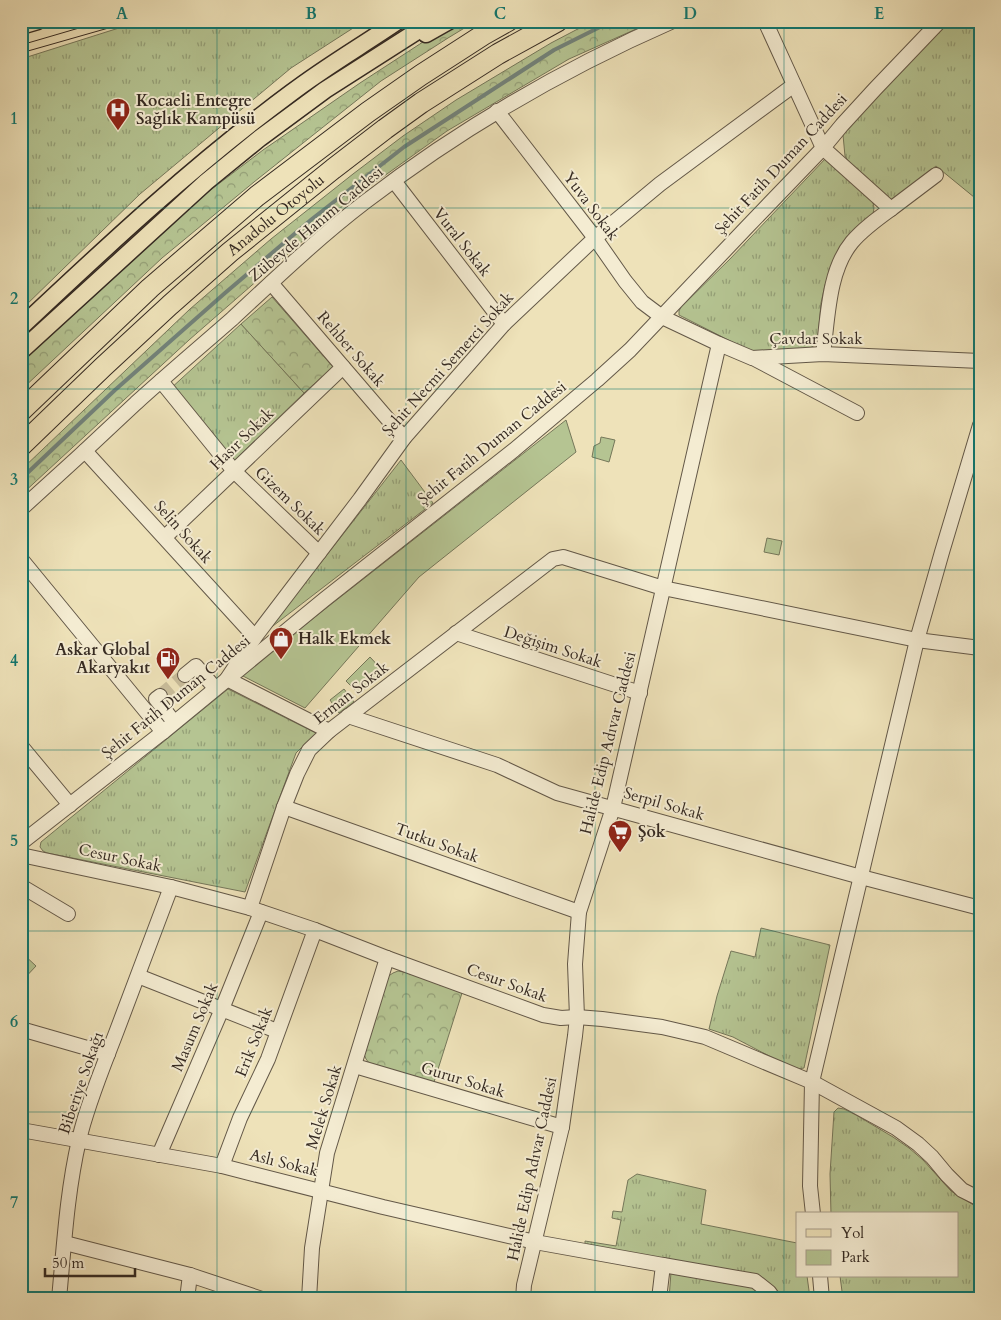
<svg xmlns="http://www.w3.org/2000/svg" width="1001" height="1320" font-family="Cardo,serif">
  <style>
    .grass { fill: url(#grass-tufts); stroke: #75775a }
    .forest { fill: url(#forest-crowns); stroke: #75775a }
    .green { fill: #b5c492; stroke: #75775a }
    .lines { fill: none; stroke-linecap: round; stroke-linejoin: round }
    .stream { stroke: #72827a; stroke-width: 4 }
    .minor-tunnel { stroke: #c9bd9b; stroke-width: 14; stroke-dasharray: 14 7; stroke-linecap: butt }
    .minor-casing { stroke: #635848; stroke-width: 16 }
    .major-casing { stroke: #352a22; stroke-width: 19 }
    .highway-casing { stroke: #352a22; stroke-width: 22 }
    .minor { stroke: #f4ecd2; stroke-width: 14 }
    .major { stroke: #eee2b9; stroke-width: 16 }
    .highway { stroke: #eee2b9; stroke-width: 20 }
    .tram { stroke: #352a22; stroke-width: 1 }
    .grid { fill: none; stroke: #0f766e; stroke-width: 1; stroke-opacity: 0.55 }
    .labels { text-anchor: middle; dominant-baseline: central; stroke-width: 4; stroke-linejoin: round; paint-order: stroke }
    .poi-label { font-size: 16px; font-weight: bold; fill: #352a22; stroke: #f4ecd2; text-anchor: start }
    .street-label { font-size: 16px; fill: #352a22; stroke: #f4ecd2 }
    .neatline { fill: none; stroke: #0f766e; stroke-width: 2 }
    .grid-label { font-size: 16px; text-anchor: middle; font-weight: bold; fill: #0f766e }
  </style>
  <defs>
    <pattern id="grass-tufts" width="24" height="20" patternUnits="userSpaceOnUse" patternTransform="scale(1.25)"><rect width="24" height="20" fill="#b5c492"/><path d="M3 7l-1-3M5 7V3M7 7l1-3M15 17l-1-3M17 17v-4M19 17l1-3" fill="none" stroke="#949f77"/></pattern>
    <pattern id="forest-crowns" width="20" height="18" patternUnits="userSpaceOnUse" patternTransform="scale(1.25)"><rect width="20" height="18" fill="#b5c492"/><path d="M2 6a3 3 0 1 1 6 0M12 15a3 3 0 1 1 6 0" fill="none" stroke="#949f77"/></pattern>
  </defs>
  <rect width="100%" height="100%" fill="#eee2b9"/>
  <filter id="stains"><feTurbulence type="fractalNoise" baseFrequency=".004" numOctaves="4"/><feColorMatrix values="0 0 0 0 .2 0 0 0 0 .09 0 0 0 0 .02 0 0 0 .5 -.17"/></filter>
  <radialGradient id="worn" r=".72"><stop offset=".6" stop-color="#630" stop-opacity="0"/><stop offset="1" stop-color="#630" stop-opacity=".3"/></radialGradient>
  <g class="grass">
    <polygon points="141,21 158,21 159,25 174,21 364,21 291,68 140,194 21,310 21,59"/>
    <polygon points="949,21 980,21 980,202 936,166 892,200 875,189 854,170 845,156 843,135 850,125"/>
    <path d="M826,158L870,197C875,205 875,210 871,218L834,262L825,285L821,303L818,338L815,345L810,348L752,352L679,315V311L681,307L730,259Z"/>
    <polygon points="241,324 304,393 229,466 169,390"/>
    <polygon points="401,460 433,503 269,629"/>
    <polygon points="228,689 316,733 296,753 245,892 47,853 43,851 40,847 41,842"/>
    <polygon points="761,928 830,945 804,1068 798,1069 788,1066 733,1037 709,1029 717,996 731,951 755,957"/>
    <polygon points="838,1108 844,1109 856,1115 893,1137 909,1148 923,1160 951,1191 980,1209 980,1299 843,1299 840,1276 957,1276 957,1214 831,1214 830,1174 834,1112"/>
    <polygon points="637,1174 706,1190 701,1224 797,1243 797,1276 807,1276 810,1298 781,1299 774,1287 765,1280 585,1246 585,1241 616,1246 621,1220 612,1218 613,1211 622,1212 628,1180"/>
    <polygon points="671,1272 750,1285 759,1292 764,1299 669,1299"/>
  </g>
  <g class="forest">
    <polygon points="458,21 476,21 448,38 381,81 254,182 162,258 21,390 21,363 204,195 263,150 360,83 426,40"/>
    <polygon points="593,21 654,21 569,59 447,131 345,204 189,340 21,495 21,470 190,309 271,239 353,174 403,136 456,100 551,43"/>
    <polygon points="272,297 333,367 304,393 241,324"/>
    <polygon points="398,971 409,973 462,993 434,1082 369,1063 366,1059 364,1054 387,977 393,973"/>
  </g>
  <g class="green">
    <polygon points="566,420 576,452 419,577 305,708 241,675"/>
    <polygon points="601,437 615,440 609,462 592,457 594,446 600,443"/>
    <polygon points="767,538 782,541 779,555 764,552"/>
    <polygon points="370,657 383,671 359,694 346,681"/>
    <polygon points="344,689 354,702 339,713 330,700"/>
    <polygon points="21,952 36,966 21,982"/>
  </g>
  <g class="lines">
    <polyline class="stream" points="21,479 115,390 225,293 312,219 404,147 554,50 612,21"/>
    <polyline class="minor-tunnel" points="160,696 185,675"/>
    <defs>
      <g id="minor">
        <path d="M765,21L823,148L891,209C877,219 863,229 852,242C828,271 828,318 823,354"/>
        <polyline points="497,111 595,238 625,281 642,302 662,317 719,344 752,358 823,354 980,361"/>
        <polyline points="394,181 504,324"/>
        <polyline points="891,209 936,175"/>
        <polyline points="271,283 404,438"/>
        <polyline points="753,358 857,413"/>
        <polyline points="161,381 234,471 319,553"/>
        <polyline points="85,451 255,637"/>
        <path d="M21,509C60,474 98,439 136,403C168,374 200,347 232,319C275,279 318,238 365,202C460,129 563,69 673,21"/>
        <polyline points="165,537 343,367"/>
        <polyline points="21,559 163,732"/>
        <polyline points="456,633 640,693"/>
        <polyline points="185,675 196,666 215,688"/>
        <polyline points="160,696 156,699 174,722"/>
        <polyline points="348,716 497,765 557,793 861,877 980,908"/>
        <polyline points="329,731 227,679 255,637 360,499 404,438 504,324 595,238 660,184 794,85"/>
        <polyline points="21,746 70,805"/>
        <polyline points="284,807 579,912"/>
        <polyline points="21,843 163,732 325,599 514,450 597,380 630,350 747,227 823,148 842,125 875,89 940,21"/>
        <polyline points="21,855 171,887 250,908 315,930 387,958 543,1015 561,1018 577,1017 602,1019 662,1027 705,1037 812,1082 896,1128 918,1144 932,1157 947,1175 962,1190 980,1199"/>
        <polyline points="21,886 68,914"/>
        <polyline points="250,908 284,807 297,774 309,750 329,731 553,559 563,557 663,588 917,640 980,648"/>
        <polyline points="138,976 277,1031"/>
        <polyline points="21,1029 108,1054"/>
        <polyline points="355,1066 562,1127"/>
        <polyline points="21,1130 222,1166 383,1207 535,1242 663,1265 659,1299"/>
        <polyline points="159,1155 222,1009 261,912"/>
        <polyline points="222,1166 240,1118 268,1059 315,930"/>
        <polyline points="813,1214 810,1186 812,1082 917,640 942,552 980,425"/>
        <polyline points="65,1243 190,1275 262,1299"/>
        <polyline points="663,1265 755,1281 769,1292 774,1299"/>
        <polyline points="820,1276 822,1299"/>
        <path d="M59,1299C64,1246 67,1192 79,1140C87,1105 103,1067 116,1033C134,984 153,936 171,887"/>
        <polyline points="187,1299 190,1275"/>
        <polyline points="309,1299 312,1248 327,1153 387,958"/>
        <polyline points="523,1299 524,1285 562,1127 575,1036 577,1017 575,964 579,912 613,808 719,344"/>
      </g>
      <g id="major">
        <polyline points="21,26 38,21"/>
        <polyline points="426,34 449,21"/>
        <path d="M21,327C108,245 195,164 291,93C325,67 363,45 398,21"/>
        <polyline points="21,351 206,182 260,138 325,90 433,21"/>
      </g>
      <g id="highway">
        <polyline points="21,411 150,288 257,196 368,112 421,75 483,35 508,21"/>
        <path id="s1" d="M21,446L103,367L170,305L230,252L333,169L385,129L421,103L498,54L558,21"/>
      </g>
    </defs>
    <use href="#minor" class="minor-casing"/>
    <use href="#major" class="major-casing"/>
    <use href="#highway" class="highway-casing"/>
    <use href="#minor" class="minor"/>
    <use href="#major" class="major"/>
    <use href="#highway" class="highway"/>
    <g class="tram">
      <polyline points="21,45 103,21"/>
      <polyline points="21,53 133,21"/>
    </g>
  </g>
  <path class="grid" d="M217,21V1299M406,21V1299M595,21V1299M784,21V1299M21,208H980M21,389H980M21,570H980M21,750H980M21,931H980M21,1112H980"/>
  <defs>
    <symbol id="hospital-pin" viewBox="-11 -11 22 30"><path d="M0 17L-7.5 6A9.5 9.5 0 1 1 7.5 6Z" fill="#8f2418" stroke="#f4ecd2"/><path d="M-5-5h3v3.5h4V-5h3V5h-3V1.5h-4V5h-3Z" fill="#fff"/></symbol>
    <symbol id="shop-pin" viewBox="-11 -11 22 30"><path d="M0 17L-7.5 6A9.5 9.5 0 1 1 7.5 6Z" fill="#8f2418" stroke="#f4ecd2"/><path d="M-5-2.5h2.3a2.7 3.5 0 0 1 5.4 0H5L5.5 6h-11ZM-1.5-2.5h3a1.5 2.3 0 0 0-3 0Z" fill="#fff"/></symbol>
    <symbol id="fuel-pin" viewBox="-11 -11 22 30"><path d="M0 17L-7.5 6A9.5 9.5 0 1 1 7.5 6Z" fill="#8f2418" stroke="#f4ecd2"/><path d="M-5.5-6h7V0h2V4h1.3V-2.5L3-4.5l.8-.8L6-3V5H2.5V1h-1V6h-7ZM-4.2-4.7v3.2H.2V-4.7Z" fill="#fff"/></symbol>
    <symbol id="supermarket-pin" viewBox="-11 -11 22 30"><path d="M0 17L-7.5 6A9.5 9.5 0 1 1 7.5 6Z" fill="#8f2418" stroke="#f4ecd2"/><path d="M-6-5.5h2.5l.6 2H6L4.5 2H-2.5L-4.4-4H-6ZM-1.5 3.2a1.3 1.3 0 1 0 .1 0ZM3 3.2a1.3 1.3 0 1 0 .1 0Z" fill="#fff"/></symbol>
  </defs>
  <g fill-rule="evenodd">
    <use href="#hospital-pin" x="104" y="96" width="28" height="38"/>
    <use href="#shop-pin" x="267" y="625" width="28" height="38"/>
    <use href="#fuel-pin" x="154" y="645" width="28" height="38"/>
    <use href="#supermarket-pin" x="606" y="818" width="28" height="38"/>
  </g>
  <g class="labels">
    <g class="poi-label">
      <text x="136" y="101">Kocaeli Entegre<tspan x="136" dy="18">Sağlık Kampüsü</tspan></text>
      <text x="298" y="639">Halk Ekmek</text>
      <text x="150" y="650" text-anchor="end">Askar Global<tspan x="150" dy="18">Akaryakıt</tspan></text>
      <text x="638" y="832">Şok</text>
    </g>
    <g class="street-label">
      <text transform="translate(781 164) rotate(-47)">Şehit Fatih Duman Caddesi</text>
      <text transform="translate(591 206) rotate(53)">Yuva Sokak</text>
      <text stroke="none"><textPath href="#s1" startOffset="344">Anadolu Otoyolu</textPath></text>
      <text transform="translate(316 224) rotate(-40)">Zübeyde Hanım Caddesi</text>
      <text transform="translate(462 242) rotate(52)">Vural Sokak</text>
      <text x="816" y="339">Çavdar Sokak</text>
      <text transform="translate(351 349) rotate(49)">Rehber Sokak</text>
      <text transform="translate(448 364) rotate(-48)">Şehit Necmi Semerci Sokak</text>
      <text transform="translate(242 439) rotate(-44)">Hasır Sokak</text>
      <text transform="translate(492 443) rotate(-39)">Şehit Fatih Duman Caddesi</text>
      <text transform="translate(290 501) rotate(44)">Gizem Sokak</text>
      <text transform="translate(183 532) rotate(48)">Selin Sokak</text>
      <text transform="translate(553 647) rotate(18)">Değişim Sokak</text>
      <text transform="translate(351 693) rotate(-38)">Erman Sokak</text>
      <text transform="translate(176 697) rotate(-39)">Şehit Fatih Duman Caddesi</text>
      <text transform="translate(608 743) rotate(-76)">Halide Edip Adıvar Caddesi</text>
      <text transform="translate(664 804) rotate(16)">Serpil Sokak</text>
      <text transform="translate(437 843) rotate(20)">Tutku Sokak</text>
      <text transform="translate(120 858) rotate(12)">Cesur Sokak</text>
      <text transform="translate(507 983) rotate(20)">Cesur Sokak</text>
      <text transform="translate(195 1027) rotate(-67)">Masum Sokak</text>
      <text transform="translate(254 1042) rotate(-68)">Erik Sokak</text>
      <text transform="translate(463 1080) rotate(17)">Gurur Sokak</text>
      <text transform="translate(81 1083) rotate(-71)">Biberiye Sokağı</text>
      <text transform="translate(324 1107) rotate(-73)">Melek Sokak</text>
      <text transform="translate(284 1163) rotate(14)">Aslı Sokak</text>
      <text transform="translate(532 1169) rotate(-78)">Halide Edip Adıvar Caddesi</text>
    </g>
  </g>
  <rect width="1001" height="1320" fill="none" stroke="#eee2b9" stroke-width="55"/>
  <rect x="796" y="1212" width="162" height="65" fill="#f4ecd2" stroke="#a89e8c"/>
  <rect x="806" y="1229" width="25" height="8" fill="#eee2b9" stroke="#a89e8c"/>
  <text x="841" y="1238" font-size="15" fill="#352a22">Yol</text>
  <rect x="806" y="1250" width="25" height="15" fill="#b5c492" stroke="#a89e8c"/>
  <text x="841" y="1262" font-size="15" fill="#352a22">Park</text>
  <path d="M45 1268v8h90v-8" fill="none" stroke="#352a22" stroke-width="2.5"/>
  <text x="52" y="1268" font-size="15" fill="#352a22" stroke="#f4ecd2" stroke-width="4" paint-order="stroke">50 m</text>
  <rect x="28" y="28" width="946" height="1264" class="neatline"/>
  <g class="grid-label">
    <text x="122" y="19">A</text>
    <text x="311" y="19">B</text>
    <text x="500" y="19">C</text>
    <text x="690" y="19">D</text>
    <text x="879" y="19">E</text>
    <text x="14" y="124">1</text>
    <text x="14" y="304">2</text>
    <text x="14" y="485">3</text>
    <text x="14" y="666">4</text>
    <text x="14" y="846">5</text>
    <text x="14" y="1027">6</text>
    <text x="14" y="1208">7</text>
  </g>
  <rect width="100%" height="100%" filter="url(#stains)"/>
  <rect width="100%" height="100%" fill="url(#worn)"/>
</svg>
